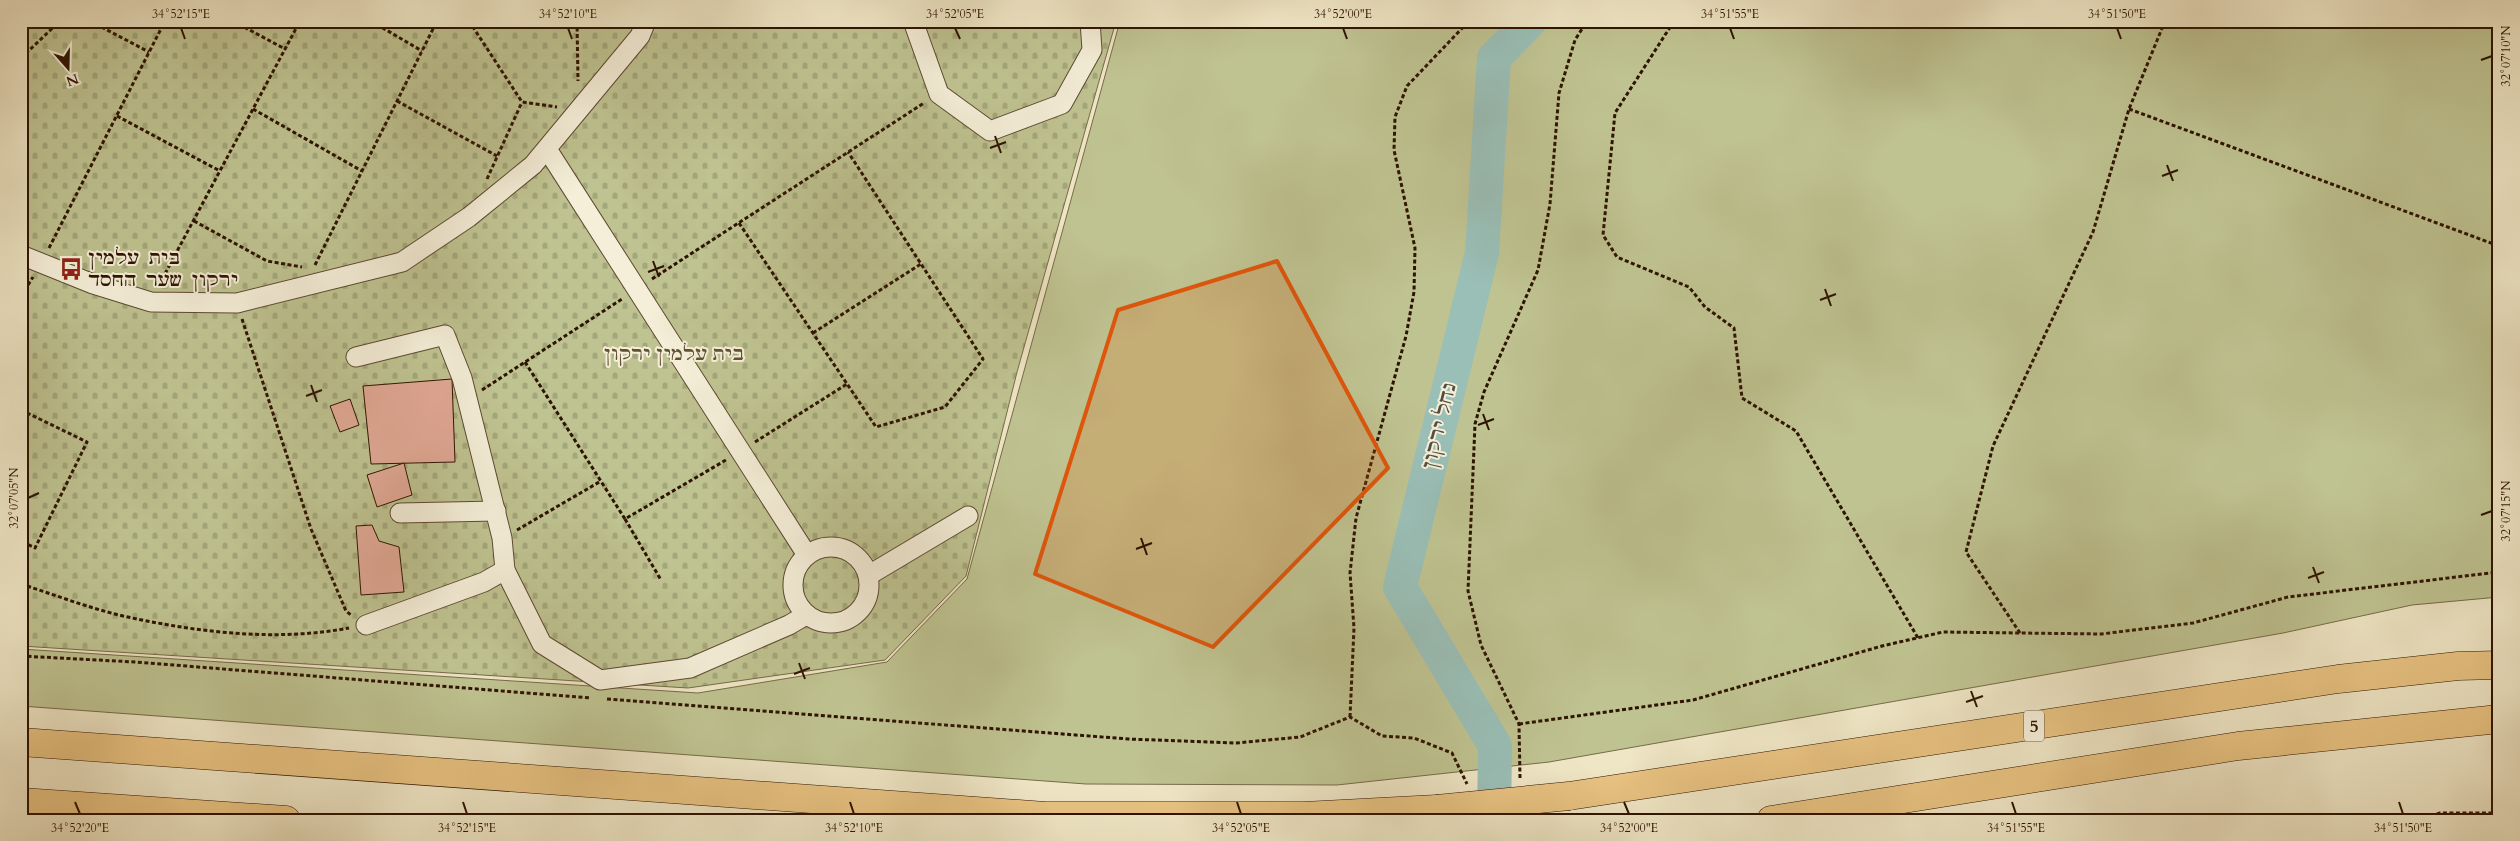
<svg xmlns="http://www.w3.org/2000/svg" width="2520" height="841" font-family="Cardo,'Frank Ruhl Libre',serif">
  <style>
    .green { fill: #bfc391; stroke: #766b48 }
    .cemetery { fill: url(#cemetery-stones); stroke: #766b48 }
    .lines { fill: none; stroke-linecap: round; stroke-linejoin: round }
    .river { stroke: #9abfb7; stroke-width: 34 }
    .building { fill: #e1a895; stroke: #2e1300 }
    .minor-casing { stroke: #5e4831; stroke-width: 21 }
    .highway-casing { stroke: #2e1300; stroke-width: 29 }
    .path { stroke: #2e1300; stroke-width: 3; stroke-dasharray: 4 2.5; stroke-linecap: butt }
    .minor { stroke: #f5efd9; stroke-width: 19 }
    .highway { stroke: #e8c382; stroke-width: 28 }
    .highway-bridge-casing { stroke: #2e1300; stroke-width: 29; stroke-linecap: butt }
    .highway-bridge { stroke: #e8c382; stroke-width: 28 }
    .marked { fill: #df560b; fill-opacity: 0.2; stroke: #df560b; stroke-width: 4; stroke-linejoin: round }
    .ticks { fill: none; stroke: #2e1300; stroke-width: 2 }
    .labels { text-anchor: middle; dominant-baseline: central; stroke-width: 4; stroke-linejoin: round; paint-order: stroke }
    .shield { fill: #f5efd9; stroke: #6a5541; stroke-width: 1 }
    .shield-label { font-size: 18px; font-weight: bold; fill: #2e1300 }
    .poi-label { font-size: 19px; fill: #2e1300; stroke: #f5efd9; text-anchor: start }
    .park-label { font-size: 19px; font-style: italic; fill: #615133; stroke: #f5efd9 }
    .water-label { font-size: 20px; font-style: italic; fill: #544f40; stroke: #f5efd9 }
    .neatline { fill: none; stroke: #2e1300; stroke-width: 2 }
    .ticks-label { font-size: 12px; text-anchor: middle; fill: #2e1300 }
  </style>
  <defs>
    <pattern id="cemetery-stones" width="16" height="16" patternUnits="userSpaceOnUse" patternTransform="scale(1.25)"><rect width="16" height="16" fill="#bfc391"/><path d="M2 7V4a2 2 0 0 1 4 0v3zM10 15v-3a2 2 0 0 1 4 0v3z" fill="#a4a77b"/></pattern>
  </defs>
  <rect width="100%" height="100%" fill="#efe6c5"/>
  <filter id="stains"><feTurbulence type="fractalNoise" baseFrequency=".004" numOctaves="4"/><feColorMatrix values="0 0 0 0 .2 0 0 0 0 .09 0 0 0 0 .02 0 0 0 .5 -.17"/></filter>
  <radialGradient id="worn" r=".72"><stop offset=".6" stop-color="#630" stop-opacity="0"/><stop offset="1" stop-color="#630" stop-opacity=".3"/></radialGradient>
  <polygon class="green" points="1120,21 2499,21 2499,597 2412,605 2283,633 1549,762 1337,785 1086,784 21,706 21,649 698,693 887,662 967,579"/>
  <polygon class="cemetery" points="21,21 1116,21 1017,372 966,576 885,660 688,688 21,646"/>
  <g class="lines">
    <polyline class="river" points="1494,820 1495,746 1400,587 1482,253 1494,58 1530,21"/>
  </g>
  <g class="building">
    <polygon points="452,379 455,462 371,464 363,386"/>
    <polygon points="350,399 359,425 340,432 330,406"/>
    <polygon points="404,463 412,495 377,507 367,475"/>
    <polygon points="372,525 379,541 399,547 404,592 361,595 356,526"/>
  </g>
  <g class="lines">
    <defs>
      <g id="minor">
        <polyline points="913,21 939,94 990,131 1062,104 1092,50 1090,21"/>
        <polyline points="547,149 807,555"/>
        <polyline points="21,255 93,284 151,302 237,303 402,262 469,217 533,165 640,36 646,21"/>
        <polyline points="356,357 445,335 462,378 502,538 505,570 542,644 600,680 690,668 789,625 806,615"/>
        <polyline points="400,513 496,511"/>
        <circle cx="831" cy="585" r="38"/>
        <polyline points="869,575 968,516"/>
        <polyline points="366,625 484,582 505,570"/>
      </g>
      <g id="highway">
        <polyline points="21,742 1045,816 1304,816 1437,809"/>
        <polyline points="1569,796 2338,679 2458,666 2499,665"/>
        <polyline points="21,802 286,820"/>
        <polyline points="1771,820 2238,746 2499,719"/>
      </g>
    </defs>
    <use href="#minor" class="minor-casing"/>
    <use href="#highway" class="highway-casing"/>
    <g class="path">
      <polyline points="90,21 149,52"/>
      <polyline points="233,21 285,49"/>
      <polyline points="371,21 422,51"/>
      <polyline points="469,21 522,102 557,107"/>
      <polyline points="577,21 578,81"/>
      <polyline points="1674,21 1615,113 1603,235 1617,257 1689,287 1705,307 1734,328 1742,398 1796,431 1918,638"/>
      <polyline points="21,58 60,21"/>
      <polyline points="397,101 497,156"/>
      <polyline points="253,109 362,171"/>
      <polyline points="2129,109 2499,246"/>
      <polyline points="117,116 220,171"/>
      <polyline points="487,179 522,102"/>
      <polyline points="194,221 267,261 302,267"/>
      <polyline points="739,223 876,427 945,407 983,359 848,152"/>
      <polyline points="49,248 165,21"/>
      <polyline points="315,265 437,21"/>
      <polyline points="652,279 924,103"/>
      <polyline points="159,285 300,21"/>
      <polyline points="21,296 33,277"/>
      <polyline points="242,319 311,529 346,611 351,615"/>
      <polyline points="813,333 921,264"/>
      <polyline points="525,362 625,519 726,460"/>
      <polyline points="482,390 622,299"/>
      <polyline points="21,410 87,442 35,548 21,541"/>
      <polyline points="755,442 847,384"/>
      <polyline points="625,519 661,580"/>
      <polyline points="517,530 601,481"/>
      <path d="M21,584C55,595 89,608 123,616C196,632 274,642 349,628"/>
      <polyline points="2020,633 1966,552 1993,446 2093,232 2129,109 2165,21"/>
      <polyline points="21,656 135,662 591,698"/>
      <polyline points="607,699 1128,739 1236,743 1300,737 1350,717 1382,736 1414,738 1452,753 1467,784"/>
      <polyline points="1350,717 1354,628 1350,573 1356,518 1406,336 1414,292 1415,248 1394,150 1395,117 1407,86 1469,21"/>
      <polyline points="1519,724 1693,700 1882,646 1943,632 2101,634 2193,623 2288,597 2499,572"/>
      <polyline points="1520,778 1519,724 1481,645 1468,591 1475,424 1484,392 1538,270 1550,204 1559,93 1575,40 1587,21"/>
      <polyline points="2418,820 2440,813 2499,813"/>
    </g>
    <use href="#minor" class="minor"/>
    <use href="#highway" class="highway"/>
    <defs>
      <polyline id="highway-bridge" points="1437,809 1569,796"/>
    </defs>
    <use href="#highway-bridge" class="highway-bridge-casing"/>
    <use href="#highway-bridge" class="highway-bridge"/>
  </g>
  <path class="marked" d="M1277,261L1388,468L1213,647L1035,574L1118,310Z"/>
  <path class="ticks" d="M181,28L185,39M568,28L572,39M955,28L960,39M1343,28L1347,39M1730,28L1734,39M2117,28L2121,39M2481,60L2492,56M995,136L1001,153M990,148L1006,142M2167,165L2173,181M2162,176L2178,170M653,261L659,277M648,272L664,266M1825,289L1831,306M1820,300L1836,294M311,385L317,402M306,396L322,390M1483,414L1489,430M1478,425L1494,419M28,498L39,493M2481,515L2492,511M1141,538L1147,555M1136,549L1152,543M2313,567L2319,583M2308,578L2324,572M799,663L805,679M794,674L810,668M1971,691L1977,707M1966,702L1983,696M75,802L80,814M463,802L467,814M850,802L854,814M1237,802L1241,814M1624,802L1629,814M2012,802L2016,814M2399,802L2403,814"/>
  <defs>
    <symbol id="bus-bare" viewBox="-9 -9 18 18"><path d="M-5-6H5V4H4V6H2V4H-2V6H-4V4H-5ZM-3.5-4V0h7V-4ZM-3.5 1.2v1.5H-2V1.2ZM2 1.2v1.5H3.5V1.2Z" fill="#8f2418" stroke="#f5efd9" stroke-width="2.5" paint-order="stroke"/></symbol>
  </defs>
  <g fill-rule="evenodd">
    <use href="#bus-bare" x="55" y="253" width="32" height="32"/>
  </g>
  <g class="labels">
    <rect class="shield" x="2024" y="710.5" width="20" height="31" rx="4"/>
    <g class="shield-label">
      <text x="2034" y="726">5</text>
    </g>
    <g class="poi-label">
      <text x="88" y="258">בית עלמין<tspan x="88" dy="22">ירקון שער החסד</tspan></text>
    </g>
    <g class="park-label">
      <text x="674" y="354">בית עלמין ירקון</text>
    </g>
    <g class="water-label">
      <text transform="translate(1439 426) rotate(-76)">נחל ירקון</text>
    </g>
  </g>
  <rect width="2520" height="841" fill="none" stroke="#efe6c5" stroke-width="55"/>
  <g transform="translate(68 68) rotate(160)" stroke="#f5efd9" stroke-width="4" paint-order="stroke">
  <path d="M0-4L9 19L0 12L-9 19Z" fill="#2e1300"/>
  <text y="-8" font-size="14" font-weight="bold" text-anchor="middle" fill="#2e1300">N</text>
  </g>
  <rect x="28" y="28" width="2464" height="786" class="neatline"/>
  <g class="ticks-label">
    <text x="181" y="18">34°52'15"E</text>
    <text x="568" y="18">34°52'10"E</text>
    <text x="955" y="18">34°52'05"E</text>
    <text x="1343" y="18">34°52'00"E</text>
    <text x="1730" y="18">34°51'55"E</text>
    <text x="2117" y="18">34°51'50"E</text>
    <text transform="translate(2506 56) rotate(-90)" y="4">32°07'10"N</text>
    <text transform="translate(14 498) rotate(-90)" y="4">32°07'05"N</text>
    <text transform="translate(2506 511) rotate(-90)" y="4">32°07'15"N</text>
    <text x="80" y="832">34°52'20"E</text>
    <text x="467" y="832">34°52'15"E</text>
    <text x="854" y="832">34°52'10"E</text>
    <text x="1241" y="832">34°52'05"E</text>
    <text x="1629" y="832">34°52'00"E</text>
    <text x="2016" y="832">34°51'55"E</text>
    <text x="2403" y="832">34°51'50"E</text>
  </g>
  <rect width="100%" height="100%" filter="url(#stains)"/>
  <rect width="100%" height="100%" fill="url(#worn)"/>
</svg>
